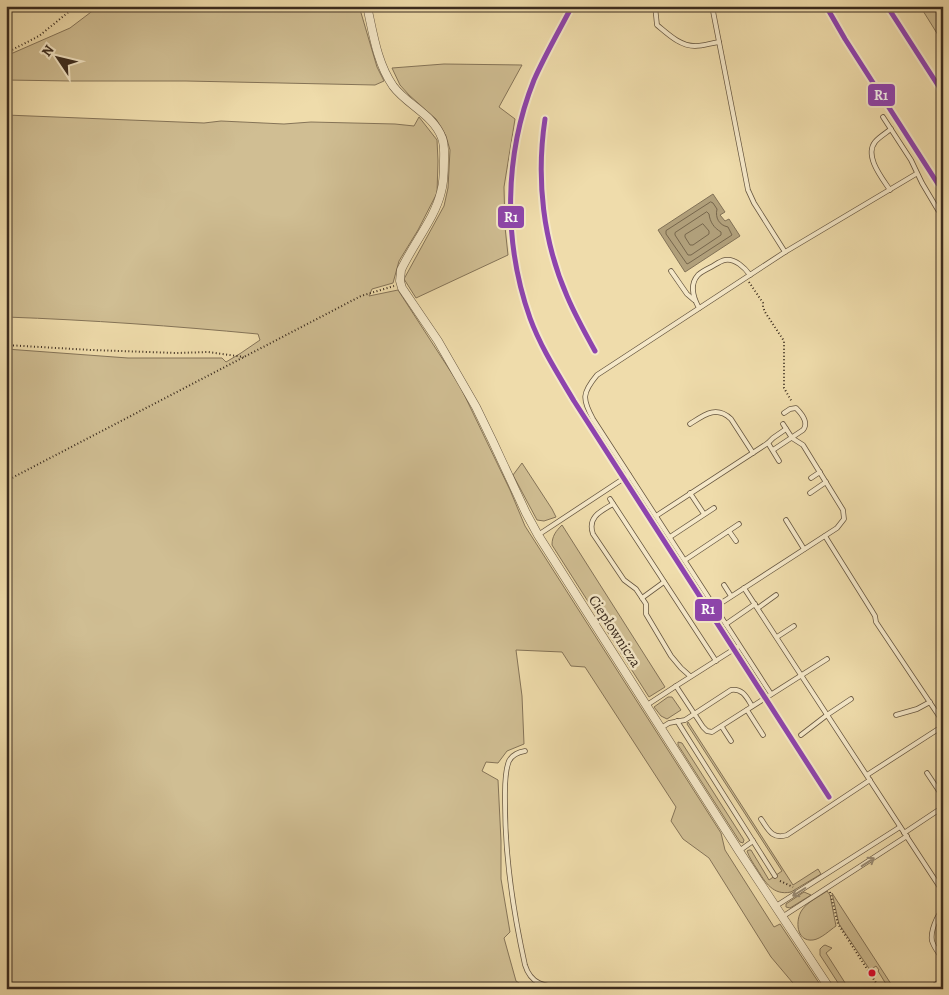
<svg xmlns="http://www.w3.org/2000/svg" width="949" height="995" font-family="Alegreya,serif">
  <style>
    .green { fill: #d0be93; stroke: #857458 }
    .water { fill: #b1a07b; stroke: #817156 }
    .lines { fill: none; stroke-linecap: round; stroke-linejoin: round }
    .shore { stroke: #76664c; stroke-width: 1 }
    .service-casing { stroke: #675741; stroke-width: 5.5 }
    .minor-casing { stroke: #675741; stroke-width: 9 }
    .path { stroke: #3a2b1e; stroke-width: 2; stroke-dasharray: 1 2.5; stroke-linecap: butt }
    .service { stroke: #f5e8c8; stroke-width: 4 }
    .minor { stroke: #f5e8c8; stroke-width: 8 }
    .rail-1-casing { stroke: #f5e8c8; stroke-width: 9 }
    .rail-1 { stroke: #8e44ad; stroke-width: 5 }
    .oneway { stroke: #988a73 }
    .bus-dot { fill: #e4002b; stroke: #f5e8c8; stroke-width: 2 }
    .labels { text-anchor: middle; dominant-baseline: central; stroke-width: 5; stroke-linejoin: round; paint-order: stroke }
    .street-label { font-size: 15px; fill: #3a2b1e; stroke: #f5e8c8 }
    .line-badge { stroke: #f5e8c8; stroke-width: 2 }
    .badge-label { font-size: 14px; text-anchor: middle; font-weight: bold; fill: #fff }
  </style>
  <rect width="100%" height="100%" fill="#efdcab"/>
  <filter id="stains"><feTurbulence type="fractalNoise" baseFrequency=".004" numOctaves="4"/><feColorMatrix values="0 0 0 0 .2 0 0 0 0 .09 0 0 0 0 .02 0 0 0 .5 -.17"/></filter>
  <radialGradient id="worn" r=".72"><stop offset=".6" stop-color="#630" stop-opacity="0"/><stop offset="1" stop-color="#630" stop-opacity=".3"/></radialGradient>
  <g class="green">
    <polygon points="99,6 359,6 377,67 384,81 375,85 186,81 71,81 6,80 6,56 70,28"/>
    <polygon points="920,6 943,6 943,43"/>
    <polygon points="444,64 522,65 499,107 515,119 504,187 505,227 508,255 416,298 404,279 444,206 448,188 450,150 446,136 436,119 409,95 400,85 392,68"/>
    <path d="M6,115L204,123L221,121L284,124L311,122L395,124L414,126L419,117L437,140L438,161L437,193L418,230L399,261L393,283L372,289L369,296L398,290L460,386L510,490L525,526L721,833L725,850L774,927L780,924L823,989H798L771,957L709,858L683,839L671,821L676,807L585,667L571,666L562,652L516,650L522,696L524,744L507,751L498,763L486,762L482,771L498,780L501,841V879L510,932L504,938L516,981L528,989H6V349L128,358H222L226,362L241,353L260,340L258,334C174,326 90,320 6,317Z"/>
    <polygon points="522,463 552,509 556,517 544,521 537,520 513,475"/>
    <path d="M562,525L665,687L649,697L552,545C552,536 556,531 562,525Z"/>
    <polygon points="668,697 672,697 681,710 667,719 661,716 654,707"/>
    <path d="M688,722L793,885L818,869L821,874L791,892C773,896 765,882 757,869C753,863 749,857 747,851L749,850H751L769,880L782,871L687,724Z"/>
    <polygon points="678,742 682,743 744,840 743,843 740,842 678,745"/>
    <path d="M827,891L830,895L836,926C830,930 821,939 813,940C796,942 795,920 802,910C807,902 819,897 827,891Z"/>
    <polygon points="804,892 811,895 790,908 786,907 786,904"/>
    <polygon points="832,893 893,987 889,989 878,971 879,970 876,966 870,970 839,924"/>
    <polygon points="825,945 832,948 826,953 849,989 842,989 820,955 820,949 823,946"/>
  </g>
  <polygon class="water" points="713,194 725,212 720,215 725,221 729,219 740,236 685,272 658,230"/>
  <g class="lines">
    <g class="shore">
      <path d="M711,202L713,203L717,209C715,218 719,225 728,227L732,235L689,263L687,264L666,234V231Z"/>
      <path d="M707,212L709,214C710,222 714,228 721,232V235L691,255H688L675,235V233Z"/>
      <polygon points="703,224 709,231 709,234 693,245 690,245 685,237 685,235"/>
    </g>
    <defs>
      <g id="service">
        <path d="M655,6L657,25C668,34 680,46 695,46C703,46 711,43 719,42"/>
        <polyline points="712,6 748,190 754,203 785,252"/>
        <polyline points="883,117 911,160 922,183 938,210 943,215"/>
        <path d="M890,190C882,178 864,156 875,142C879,137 886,133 891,129"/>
        <polyline points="671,271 687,294 694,300"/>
        <path d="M699,308C694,299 689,285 698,275C701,272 707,269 711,267C715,265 720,261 725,260C735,258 745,268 750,275"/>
        <path d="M690,424C704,415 716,405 731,419L753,453"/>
        <polyline points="768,443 779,461"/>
        <path d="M773,450L803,430C809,423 802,414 796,408L790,409L784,413"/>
        <polyline points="811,478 820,472"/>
        <polyline points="690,493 704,514"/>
        <polyline points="810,493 826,482"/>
        <polyline points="610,499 716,661"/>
        <path d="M613,504C601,511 587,517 593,534L624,580L636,589L646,604V614L671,656L681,668L690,676"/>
        <polyline points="656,516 768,443 773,438 786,429"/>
        <polyline points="786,520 804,549"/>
        <polyline points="729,531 736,541"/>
        <polyline points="538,535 629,475"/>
        <polyline points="825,536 872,611 875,616 876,622 943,722"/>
        <polyline points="670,537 714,508"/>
        <polyline points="685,560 739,524"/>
        <polyline points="724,585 731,596"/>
        <polyline points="744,588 943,892"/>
        <polyline points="642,598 664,582"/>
        <polyline points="715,607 837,528 844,519 843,510 803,445 792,438 783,424"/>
        <polyline points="758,608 776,595"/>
        <polyline points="726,624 755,604"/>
        <polyline points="777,637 794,626"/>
        <polyline points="676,686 703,727 707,731 712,732 827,659"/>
        <path d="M771,694L593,419C582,399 582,393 597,375L785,252L916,174"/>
        <polyline points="647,705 676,686 739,646"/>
        <polyline points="747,710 763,735"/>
        <polyline points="896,715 917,709 930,702"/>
        <polyline points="677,721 775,876"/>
        <polyline points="722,727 731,741"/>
        <path d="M661,728L669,723L685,720L731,690C743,688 747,698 752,706"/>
        <polyline points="801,735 827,715 851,699"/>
        <path d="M525,751C519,752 512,755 509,761C504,773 505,791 505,803C505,859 513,911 525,965C532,988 550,986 570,989"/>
        <polyline points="927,773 943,797"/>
        <polyline points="867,775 943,726"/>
        <path d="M761,819C768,829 772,840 787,835L870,780"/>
        <polyline points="904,833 943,807"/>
        <polyline points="739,851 753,841"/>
        <polyline points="776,906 900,827"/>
        <path d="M943,909C937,916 930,931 932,941C934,947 939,954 943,959"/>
        <polyline points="782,917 907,836"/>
        <polyline points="933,986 943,980"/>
      </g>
      <path id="minor" d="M367,6C373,33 377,63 393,86C407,105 434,115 442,138C445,146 444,154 444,161C444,171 444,182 441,192C435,218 413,244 401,270L400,281L402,288L438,341L476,407L493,442L526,513L538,535L739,851L830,989"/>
    </defs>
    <use href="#service" class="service-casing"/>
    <use href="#minor" class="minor-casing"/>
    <g class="path">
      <polyline points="6,53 39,36 76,6"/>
      <polyline points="749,282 763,303 763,307 765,312 784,341 784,388 792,402"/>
      <polyline points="6,345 91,350 177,353 208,352 244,357"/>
      <polyline points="6,481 361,296 394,286"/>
      <polyline points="780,881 793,887"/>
      <polyline points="830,892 838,924 880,989"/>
    </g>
    <use href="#service" class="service"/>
    <use href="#minor" class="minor"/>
    <defs>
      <g id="rail-1">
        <path d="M572,6C559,31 545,55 534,80C504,155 503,242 530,318C541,348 558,374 574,401L829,797"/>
        <polyline points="826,6 845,39 938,184"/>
        <polyline points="887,6 943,93"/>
        <path d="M545,119C536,179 543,241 567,296C575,315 585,333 595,351"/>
      </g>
    </defs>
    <use href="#rail-1" class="rail-1-casing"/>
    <use href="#rail-1" class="rail-1"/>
  </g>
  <defs><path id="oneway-shaft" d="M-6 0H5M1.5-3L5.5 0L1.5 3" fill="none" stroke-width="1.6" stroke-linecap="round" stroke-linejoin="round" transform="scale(1.25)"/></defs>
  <g class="oneway">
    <use href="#oneway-shaft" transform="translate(868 862) rotate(-33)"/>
    <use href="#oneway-shaft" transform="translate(799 892) rotate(148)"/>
  </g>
  <circle class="bus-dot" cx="872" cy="973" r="4.5"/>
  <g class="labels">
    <g class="street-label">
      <text transform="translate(615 631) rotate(57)">Ciepłownicza</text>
    </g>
  </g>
  <g class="line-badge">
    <rect x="867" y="83" width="29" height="24" rx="5" fill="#8e44ad"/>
    <rect x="497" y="205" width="28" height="24" rx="5" fill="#8e44ad"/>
    <rect x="694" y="598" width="29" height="24" rx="5" fill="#8e44ad"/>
  </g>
  <g class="badge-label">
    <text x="881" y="100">R1</text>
    <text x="511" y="222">R1</text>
    <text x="708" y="614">R1</text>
  </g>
  <rect width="949" height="995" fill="none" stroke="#efdcab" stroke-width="25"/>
  <rect x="8" y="8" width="934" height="980" fill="none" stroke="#3a2b1e" stroke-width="2.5"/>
  <rect x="12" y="12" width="924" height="970" fill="none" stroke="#3a2b1e"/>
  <g transform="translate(58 58) rotate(305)" stroke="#f5e8c8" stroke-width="4" paint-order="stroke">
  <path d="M0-4L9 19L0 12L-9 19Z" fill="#3a2b1e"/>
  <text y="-8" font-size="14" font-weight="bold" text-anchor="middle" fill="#3a2b1e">N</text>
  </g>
  <rect width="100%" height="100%" filter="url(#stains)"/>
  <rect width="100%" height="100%" fill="url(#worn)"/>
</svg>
